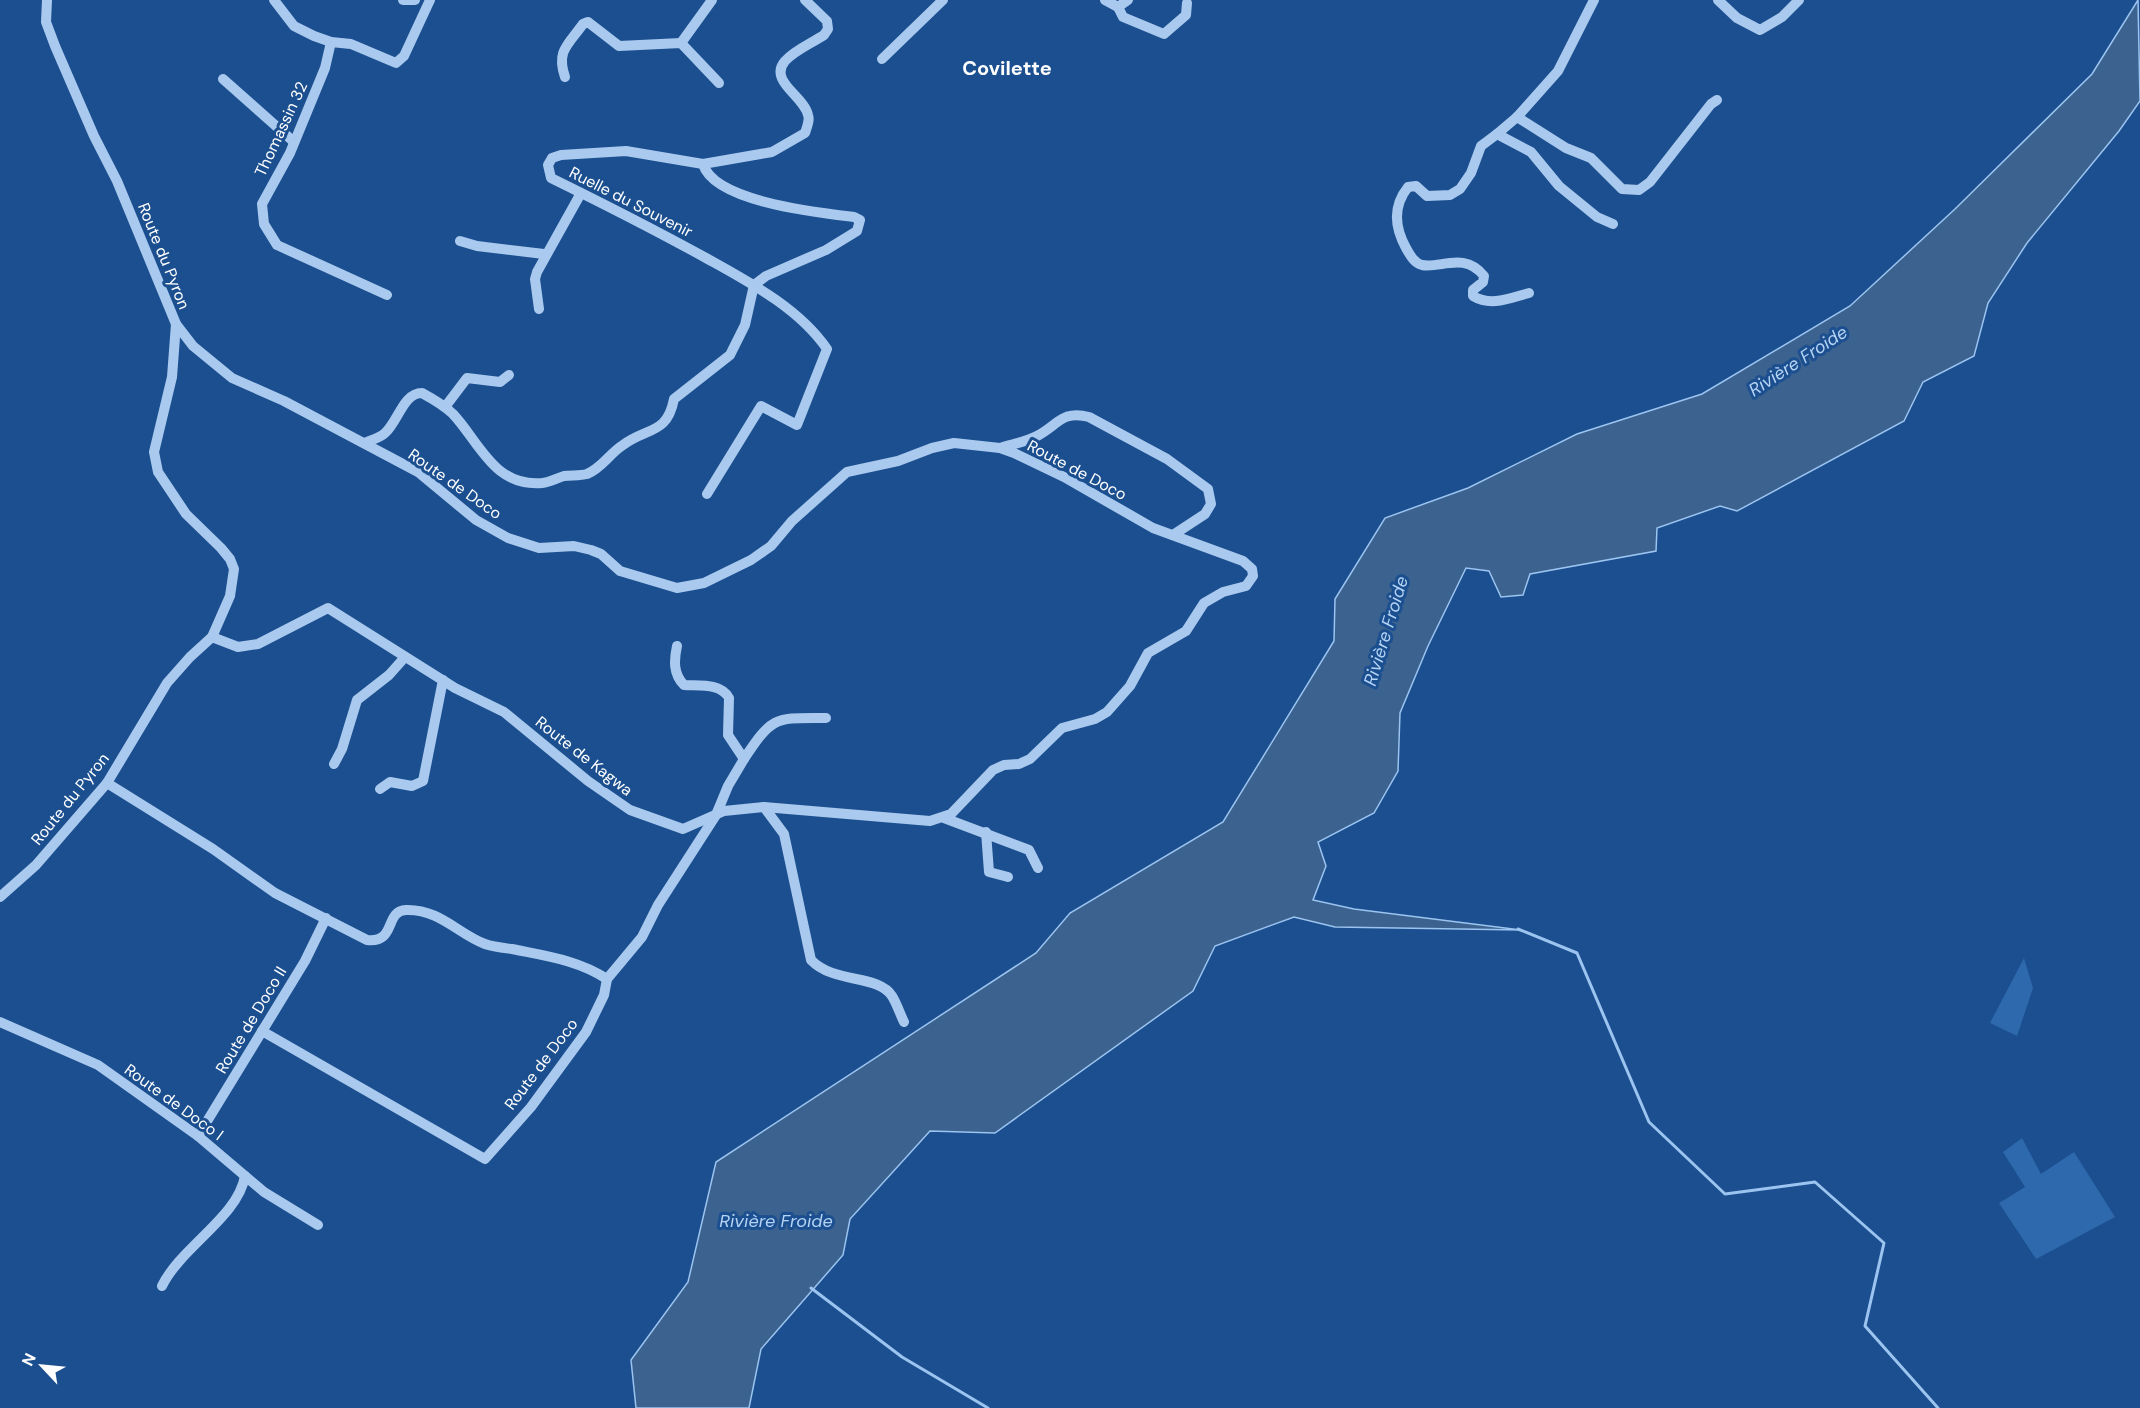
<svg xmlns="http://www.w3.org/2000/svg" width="2140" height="1408" font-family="'DM Sans',sans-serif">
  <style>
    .green { fill: #2e69ad }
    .water { fill: #3c6290; stroke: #9cc4f0; stroke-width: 1.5 }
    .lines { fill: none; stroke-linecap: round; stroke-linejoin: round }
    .stream { stroke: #9cc4f0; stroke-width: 3 }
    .minor { stroke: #a9c9ee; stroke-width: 10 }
    .labels { text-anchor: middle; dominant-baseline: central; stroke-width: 6; stroke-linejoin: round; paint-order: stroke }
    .street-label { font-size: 16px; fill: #fff; stroke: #1b4f8f }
    .water-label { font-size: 18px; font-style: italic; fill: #b5d3f5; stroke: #1b4f8f }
    .quarter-label { font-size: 20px; font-weight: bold; fill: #fff; stroke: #1b4f8f }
  </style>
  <rect width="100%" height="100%" fill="#1b4f8f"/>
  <g class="green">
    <polygon points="2024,958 2033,988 2017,1036 1990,1023"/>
    <polygon points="2022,1138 2041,1174 2074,1152 2115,1217 2036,1259 1999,1203 2025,1187 2003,1152"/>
  </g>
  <polygon class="water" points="2138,0 2140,101 2119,131 2027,243 1988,303 1974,356 1923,382 1904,421 1737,511 1720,506 1657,528 1656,551 1530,574 1523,595 1501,597 1489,571 1466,568 1428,646 1400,713 1398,771 1374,813 1318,842 1326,866 1313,900 1354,909 1521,930 1335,927 1294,917 1215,946 1193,991 995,1133 930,1131 850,1219 843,1255 761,1349 749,1408 636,1408 631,1360 688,1282 716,1162 1036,953 1070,913 1223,822 1334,641 1335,599 1385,518 1468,488 1577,434 1702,394 1850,306 1955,209 2092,74"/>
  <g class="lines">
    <g class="stream">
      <polyline points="1518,929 1577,953 1649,1122 1725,1194 1815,1182 1884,1243 1865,1326 1938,1408"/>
      <polyline points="811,1288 902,1357 988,1408"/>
    </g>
    <g class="minor">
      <polyline points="274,0 294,26 314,36 331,42 351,44 396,63 404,56 430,0"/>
      <polyline points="403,0 415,0"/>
      <polyline points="1105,0 1118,7 1128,0"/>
      <polyline points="1594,0 1558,71 1517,117 1497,134 1531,152 1559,186 1597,217 1613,224"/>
      <polyline points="1718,0 1737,18 1760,30 1782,17 1799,0"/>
      <polyline points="1118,7 1123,17 1164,34 1186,15 1187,3"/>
      <polyline points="331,42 325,68 290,153 262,204 264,224 277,245 387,295"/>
      <polyline points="681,43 712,0"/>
      <polyline points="882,59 943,0"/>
      <path d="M565,77C556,51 568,45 583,24L588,22L619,46L681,43L719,83"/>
      <polyline points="223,79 294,142"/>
      <polyline points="1517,117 1566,148 1591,158 1622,189 1639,190 1650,182 1711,104 1717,100"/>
      <path d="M1497,134L1481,146L1471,173L1460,189L1450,195L1427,196L1416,186L1408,187C1392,207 1395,228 1406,248C1410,255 1414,263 1422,265C1440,269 1464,251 1484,276L1483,282L1473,290V296C1491,307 1510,298 1529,293"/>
      <path d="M703,164L626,151L561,155L552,158L548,165L551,178C604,204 655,230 706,258C749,282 799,308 827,349L797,425L761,406L707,494"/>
      <polyline points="460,241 477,246 544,254"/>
      <polyline points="539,309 535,279 537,272 581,193"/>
      <polyline points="176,324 193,346 232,378 284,401 418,472 476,520 508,538 539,548 574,546 591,550 601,554 620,571 677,588 704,583 751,560 771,546 792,521 847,472 898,461 932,448 954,443 1000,448 1014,453 1064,477 1153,528 1243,561 1252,569 1253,576 1246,586 1223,592 1204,603 1186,631 1148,653 1130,686 1107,712 1095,719 1062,728 1030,759 1019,764 1004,765 993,770 951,814 930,821 764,807"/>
      <polyline points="445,407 467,378 500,382 509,375"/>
      <path d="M364,443C371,440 380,438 385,433C398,422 403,393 422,393C433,399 444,405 453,414C480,443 494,487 542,483C550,482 557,478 564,476C571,475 580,476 587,474C602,468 610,453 623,445C647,427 667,435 674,399L730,355L745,325L754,285L766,276L826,250L857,231L860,220L854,217C820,213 714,202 703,164L772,152L805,133C807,127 810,120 808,115C804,96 768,81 785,61C795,50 812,43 824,35L828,29L827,21L805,0"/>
      <path d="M1000,448C1012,444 1026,442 1037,436C1058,425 1062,410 1089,417L1167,459L1208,489L1211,504L1205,514L1173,535"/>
      <path d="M212,637L238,647L258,644L328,608L455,688L504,712L588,781L630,810L683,829L724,811L764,807L784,834L811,960C834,984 878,974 892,996C897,1004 900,1014 904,1022"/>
      <path d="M744,759C773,715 775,718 826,718"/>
      <polyline points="334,764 342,749 357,700 389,675 405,657"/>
      <path d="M107,783L213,849L275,893L367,940C397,943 384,911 406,910C440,909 458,934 485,944C493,947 504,948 512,949C546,956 578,960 607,979"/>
      <polyline points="380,789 390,782 412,786 423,781 443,680"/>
      <polyline points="944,818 1029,850 1038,868"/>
      <polyline points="986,832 989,872 1008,877"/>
      <polyline points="0,897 36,865 107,783 167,683 190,657 212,637 230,596 234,569 230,559 221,548 186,514 158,472 154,452 172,377 176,324 117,181 94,136 55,46 46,22 47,0"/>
      <polyline points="0,1022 98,1065 198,1136 264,1192 318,1225"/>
      <path d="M262,1031L485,1159L531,1107L586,1032L604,995L607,979L642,937L658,905L716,815L728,786L744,759L728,735L729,698C721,683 700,686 684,685C673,674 674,660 677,646"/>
      <polyline points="198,1136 305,961 326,918"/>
      <path d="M162,1286C181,1247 238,1217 245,1176"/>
    </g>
  </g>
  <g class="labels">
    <g class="street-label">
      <text transform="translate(281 129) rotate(-65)">Thomassin 32</text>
      <text transform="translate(631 202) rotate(27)">Ruelle du Souvenir</text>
      <text transform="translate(164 256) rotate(68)">Route du Pyron</text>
      <text transform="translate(1077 470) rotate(28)">Route de Doco</text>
      <text transform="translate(455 484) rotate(35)">Route de Doco</text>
      <text transform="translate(584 756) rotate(38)">Route de Kagwa</text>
      <text transform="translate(70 799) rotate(-51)">Route du Pyron</text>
      <text transform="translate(251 1020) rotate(-59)">Route de Doco II</text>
      <text transform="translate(541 1064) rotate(-53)">Route de Doco</text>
      <text transform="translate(174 1102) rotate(36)">Route de Doco I</text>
    </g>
    <g class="water-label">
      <text transform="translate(1798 361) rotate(-33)">Rivière Froide</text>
      <text transform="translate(1386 631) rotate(-73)">Rivière Froide</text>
      <text x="776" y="1221">Rivière Froide</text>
    </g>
    <g class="quarter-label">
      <text x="1007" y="68">Covilette</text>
    </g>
  </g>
  <g transform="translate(42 1366) rotate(296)" stroke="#1b4f8f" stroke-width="4.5" paint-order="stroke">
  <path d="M0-4.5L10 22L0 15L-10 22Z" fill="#ffffff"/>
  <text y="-9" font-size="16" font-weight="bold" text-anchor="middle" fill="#ffffff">N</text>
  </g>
</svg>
